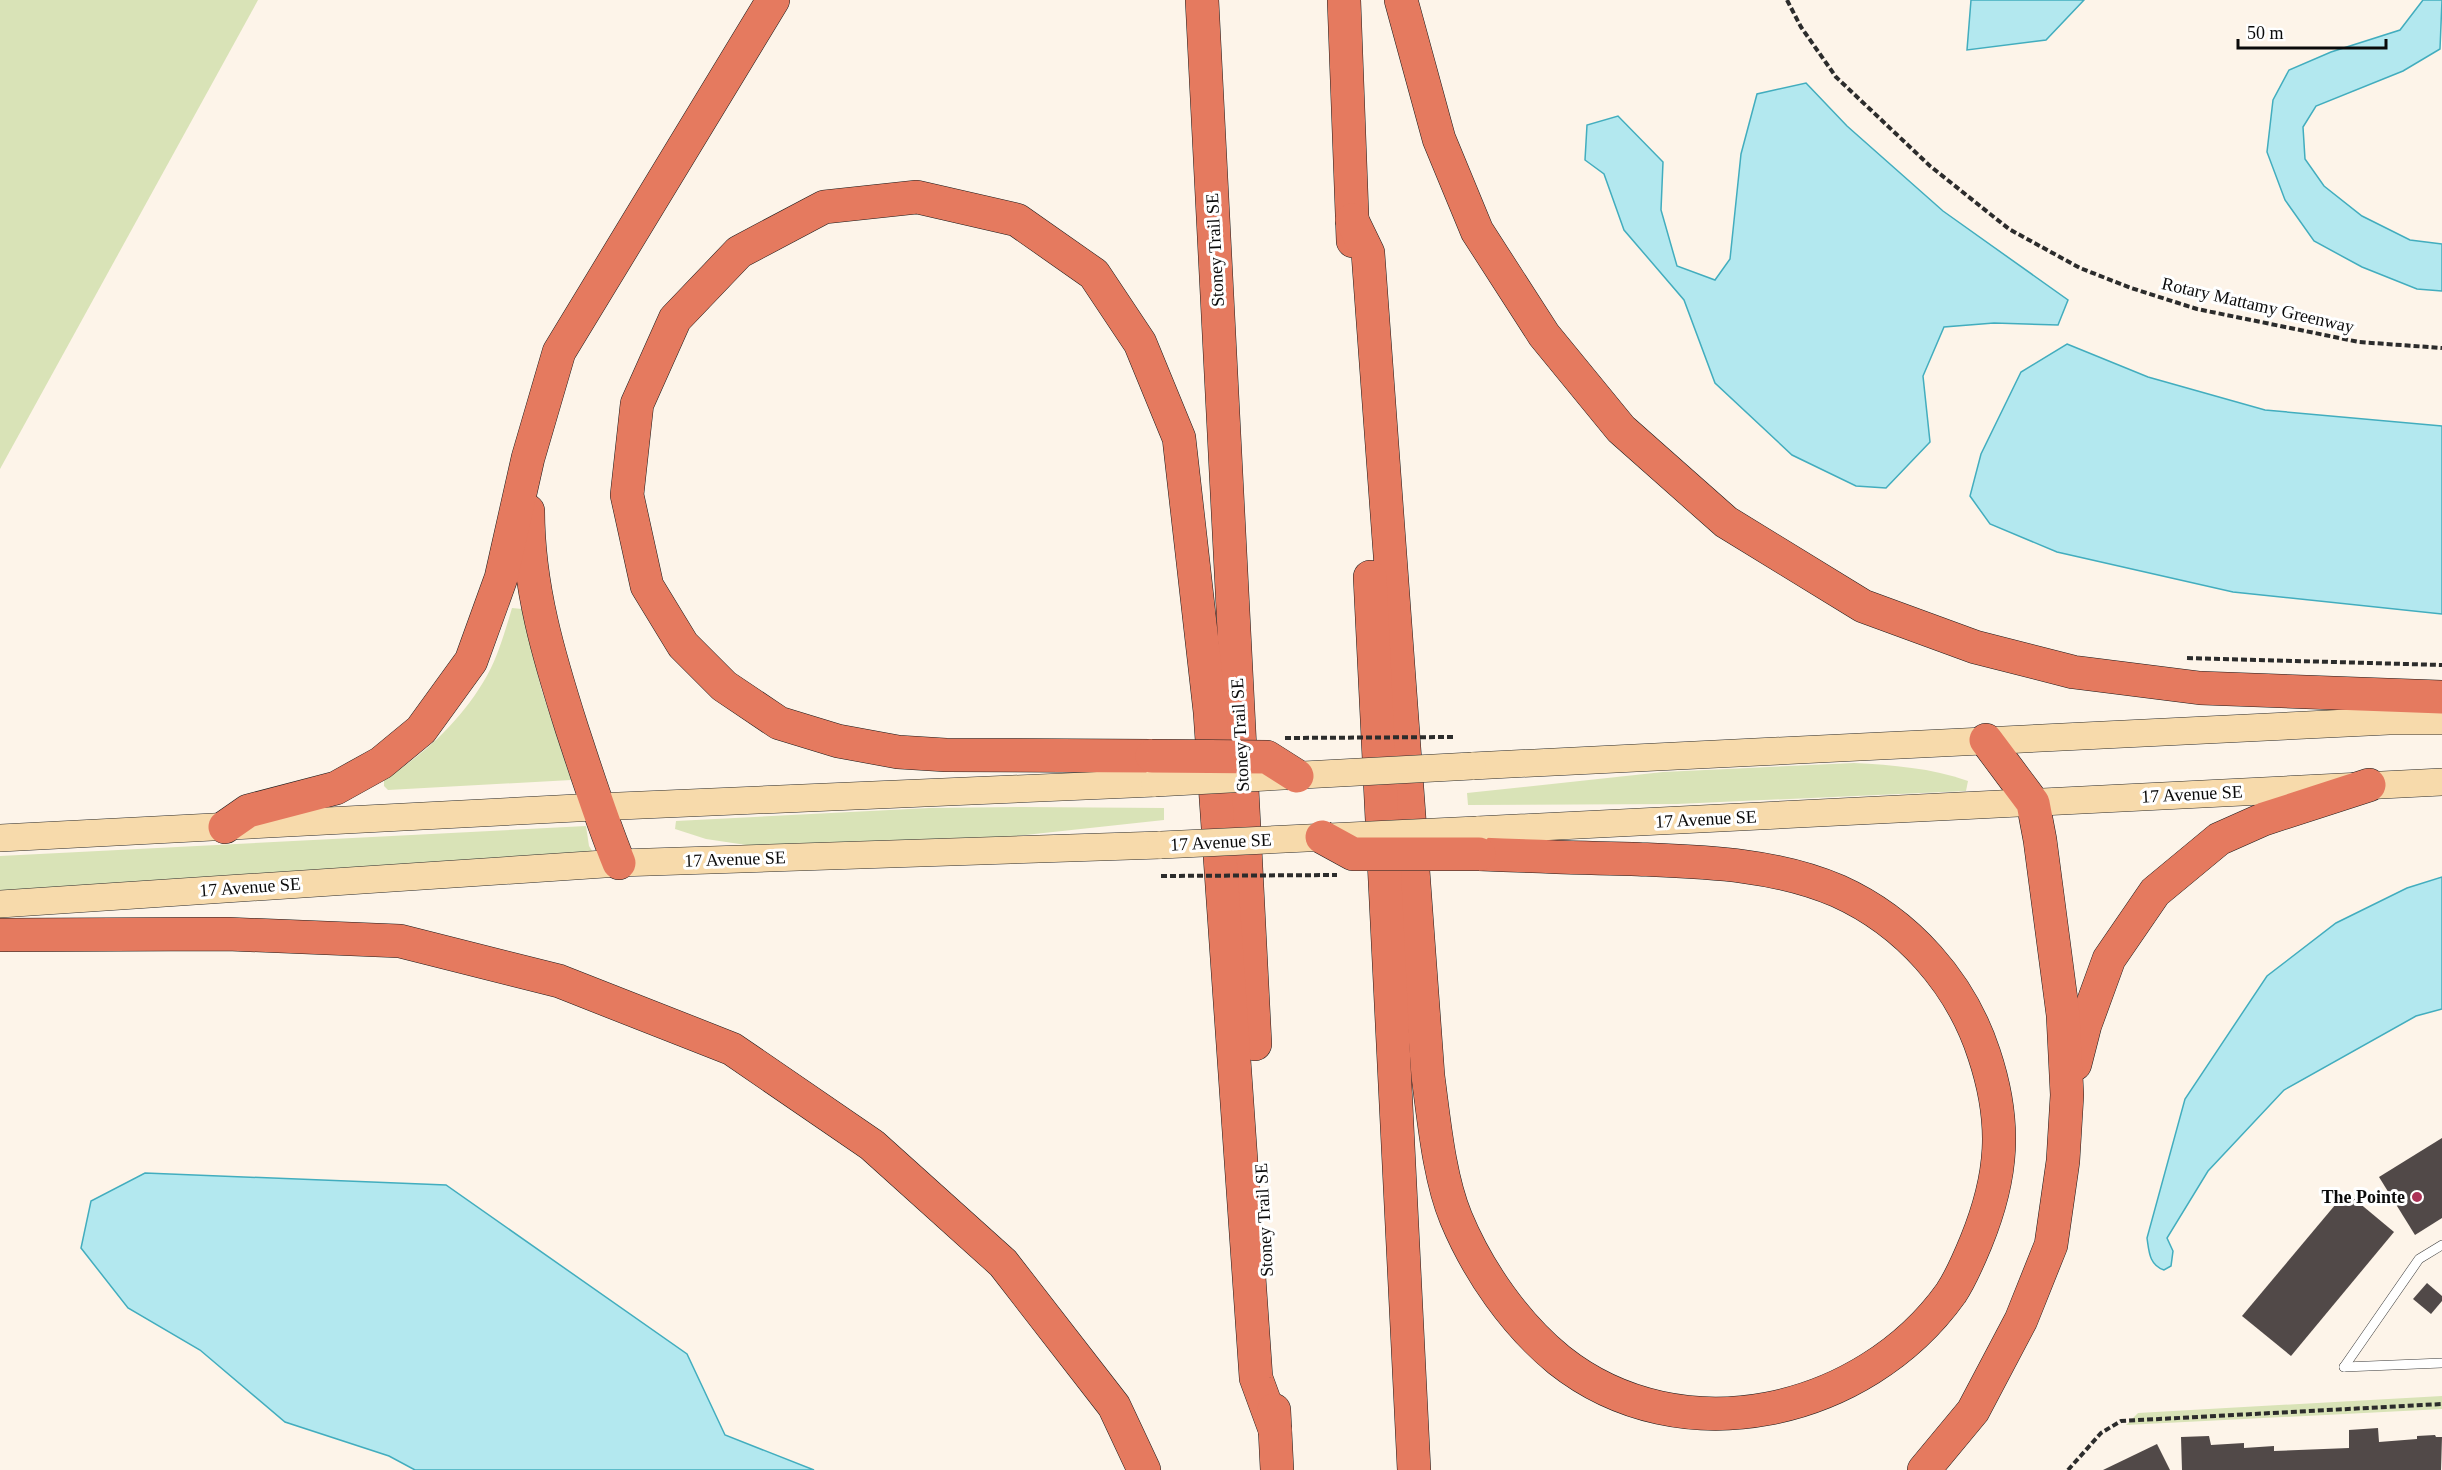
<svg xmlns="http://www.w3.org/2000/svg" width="2442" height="1470" font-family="Georgia,serif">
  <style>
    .green { fill: #d9e3b7 }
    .water { fill: #b3e8ef; stroke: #42adbe; stroke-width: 1.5 }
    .building { fill: #514948 }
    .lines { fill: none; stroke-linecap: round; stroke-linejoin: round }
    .service-casing { stroke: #3d3d3d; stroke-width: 10 }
    .secondary-casing { stroke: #2c2c2c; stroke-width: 28 }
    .motorway-casing { stroke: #1b1b1b; stroke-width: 34 }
    .path { stroke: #2c2c2c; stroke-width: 4; stroke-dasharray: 6 3; stroke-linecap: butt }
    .service { stroke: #fff; stroke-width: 9 }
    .secondary { stroke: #f7daab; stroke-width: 27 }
    .motorway { stroke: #e57a5f; stroke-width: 33 }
    .secondary-bridge-casing { stroke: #2c2c2c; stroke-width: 28; stroke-linecap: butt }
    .motorway-bridge-casing { stroke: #1b1b1b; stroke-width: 34; stroke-linecap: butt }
    .path-bridge { stroke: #2c2c2c; stroke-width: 4; stroke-dasharray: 6 3; stroke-linecap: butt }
    .secondary-bridge { stroke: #f7daab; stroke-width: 27 }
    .motorway-bridge { stroke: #e57a5f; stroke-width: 33 }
    .poi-dot { fill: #ab3156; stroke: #fff; stroke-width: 2 }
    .labels { text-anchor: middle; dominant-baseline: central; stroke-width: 6; stroke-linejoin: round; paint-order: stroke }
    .street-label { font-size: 18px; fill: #0a0a0a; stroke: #fff }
    .poi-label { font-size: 18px; font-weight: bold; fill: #0a0a0a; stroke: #fff; text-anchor: end }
  </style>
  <rect width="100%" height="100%" fill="#fdf4e9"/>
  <g class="green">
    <polygon points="0,0 258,0 0,469"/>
    <path d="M512,608L522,609L541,688L571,780L388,790L384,786V780C428,752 467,715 491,668C500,649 506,628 512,608Z"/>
    <path d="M1854,763C1893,765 1931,768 1968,781L1966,791L1677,804L1468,805L1467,793L1663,772Z"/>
    <polygon points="1023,807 1164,808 1164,820 978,840 753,846 706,839 675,829 676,821 929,808"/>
    <polygon points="586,826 589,846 594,854 0,891 0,856"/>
    <polygon points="2442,1396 2442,1409 2126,1425 2138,1413"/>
  </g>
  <g class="water">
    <polygon points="1971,0 2084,0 2046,40 1967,50"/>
    <polygon points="2423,0 2442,0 2440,49 2403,71 2316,106 2303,127 2305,159 2324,186 2362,216 2410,240 2442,244 2442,291 2417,289 2362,267 2314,241 2285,200 2267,152 2273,100 2289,70 2331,52 2400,30"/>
    <polygon points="1806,83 1847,126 1943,211 2068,300 2058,325 1994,323 1944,327 1923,376 1930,442 1886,488 1856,486 1792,455 1715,383 1684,300 1624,230 1604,174 1585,160 1587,125 1618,116 1663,162 1661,210 1677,266 1715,280 1730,259 1741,154 1757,94"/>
    <polygon points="2067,344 2148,377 2265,410 2442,426 2442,614 2233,592 2057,552 1990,524 1970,496 1981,454 2021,372"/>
    <path d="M2442,877V1009L2416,1016L2284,1090L2208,1171L2167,1238L2173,1251L2171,1266L2164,1270C2149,1265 2149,1251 2147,1238L2185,1099L2267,976L2336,923L2407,888Z"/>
    <polygon points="145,1173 446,1185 687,1354 725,1435 814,1470 415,1470 389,1456 285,1422 200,1350 128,1308 81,1248 91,1201"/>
  </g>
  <g class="building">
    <polygon points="2442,1138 2442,1218 2415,1235 2379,1177"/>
    <polygon points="2346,1192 2394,1232 2291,1356 2242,1316"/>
    <polygon points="2427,1283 2442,1296 2442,1301 2431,1314 2413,1299"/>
    <polygon points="2378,1428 2379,1442 2417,1439 2417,1436 2435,1435 2436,1437 2442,1437 2441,1470 2182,1470 2181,1437 2209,1436 2211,1445 2244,1443 2244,1448 2274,1446 2274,1451 2349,1448 2349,1430"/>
    <polygon points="2157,1444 2170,1470 2103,1470"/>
  </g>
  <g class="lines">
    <defs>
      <g id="service">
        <polyline points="2344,1367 2419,1259 2442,1245"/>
        <polyline points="2344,1367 2442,1363"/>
      </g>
      <g id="secondary">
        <polyline points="1472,766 2389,721 2442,721"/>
        <polyline points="1477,830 2442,782"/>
        <polyline points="0,838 596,807 1155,783"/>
        <polyline points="0,904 619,863 1161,845"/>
      </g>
      <g id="motorway">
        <polyline points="1202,0 1255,1044"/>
        <polyline points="1344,0 1353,241"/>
        <polyline points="1401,0 1439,139 1477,231 1544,335 1621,429 1726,522 1863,606 1975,647 2073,672 2200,688 2442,697"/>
        <path d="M1352,220L1368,253L1428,1076C1434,1120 1439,1177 1456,1218C1478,1271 1515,1324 1559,1360C1681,1457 1864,1415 1951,1293C1961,1278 1969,1259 1976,1242C2003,1176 2007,1123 1984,1054C1961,983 1907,922 1838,891C1773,863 1702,862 1632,859C1581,858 1530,856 1479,854"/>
        <path d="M528,511C528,587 549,657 572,729C587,774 601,819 619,863"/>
        <polyline points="1370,577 1414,1470"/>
        <polyline points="1152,756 946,755 898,752 838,741 779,723 724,686 683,645 647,586 627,495 637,404 675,319 739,252 824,207 917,197 1017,220 1094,274 1140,343 1179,438 1210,712 1256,1378 1275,1430"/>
        <polyline points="225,827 248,811 336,788 381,763 421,730 471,661 501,578 528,458 559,352 773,0"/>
        <polyline points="0,935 227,934 400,941 559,981 732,1049 872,1145 1003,1263 1114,1406 1144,1470"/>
        <polyline points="2075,1064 2085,1025 2109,959 2155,892 2219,839 2264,819 2369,785"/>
        <polyline points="1274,1410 1277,1470"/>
        <polyline points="1924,1470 1973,1411 2021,1320 2051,1245 2063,1161 2067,1095 2063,1015 2040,840 2033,803 1986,740"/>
      </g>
    </defs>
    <use href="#service" class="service-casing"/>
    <use href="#secondary" class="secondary-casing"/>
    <use href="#motorway" class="motorway-casing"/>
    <g class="path">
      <polyline points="1787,0 1801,27 1836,77 1930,166 2009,229 2080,268 2131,288 2197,309 2359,342 2442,348"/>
      <polyline points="2187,658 2442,665"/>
      <polyline points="2068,1470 2101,1433 2121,1421 2442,1404"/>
    </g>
    <use href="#service" class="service"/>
    <use href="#secondary" class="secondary"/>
    <use href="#motorway" class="motorway"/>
    <defs>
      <g id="secondary-bridge">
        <polyline points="1155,783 1472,766"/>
        <polyline points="1161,845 1477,830"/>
      </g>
      <g id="motorway-bridge">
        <polyline points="1152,756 1267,757 1297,776"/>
        <polyline points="1322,837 1353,854 1479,854"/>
      </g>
    </defs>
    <use href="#secondary-bridge" class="secondary-bridge-casing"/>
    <use href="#motorway-bridge" class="motorway-bridge-casing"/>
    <g class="path-bridge">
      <polyline points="1285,738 1456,737"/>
      <polyline points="1161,876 1337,875"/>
    </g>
    <use href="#secondary-bridge" class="secondary-bridge"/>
    <use href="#motorway-bridge" class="motorway-bridge"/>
  </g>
  <circle class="poi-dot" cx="2417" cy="1197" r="6"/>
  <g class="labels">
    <g class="street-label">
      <text transform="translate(1215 250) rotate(-93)">Stoney Trail SE</text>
      <text transform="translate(2258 305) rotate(13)">Rotary Mattamy Greenway</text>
      <text transform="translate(1240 735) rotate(-93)">Stoney Trail SE</text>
      <text transform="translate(2192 794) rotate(-3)">17 Avenue SE</text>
      <text transform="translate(1706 819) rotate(-3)">17 Avenue SE</text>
      <text transform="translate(1221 842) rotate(-3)">17 Avenue SE</text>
      <text transform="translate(735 859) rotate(-2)">17 Avenue SE</text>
      <text transform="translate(250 887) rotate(-4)">17 Avenue SE</text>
      <text transform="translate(1264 1220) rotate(-93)">Stoney Trail SE</text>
    </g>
    <g class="poi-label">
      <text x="2405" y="1197">The Pointe</text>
    </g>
  </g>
  <path d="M2238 39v9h148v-9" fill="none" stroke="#0a0a0a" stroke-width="3"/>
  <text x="2247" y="39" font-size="18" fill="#0a0a0a" stroke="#ffffff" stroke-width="4.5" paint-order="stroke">50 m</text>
</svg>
